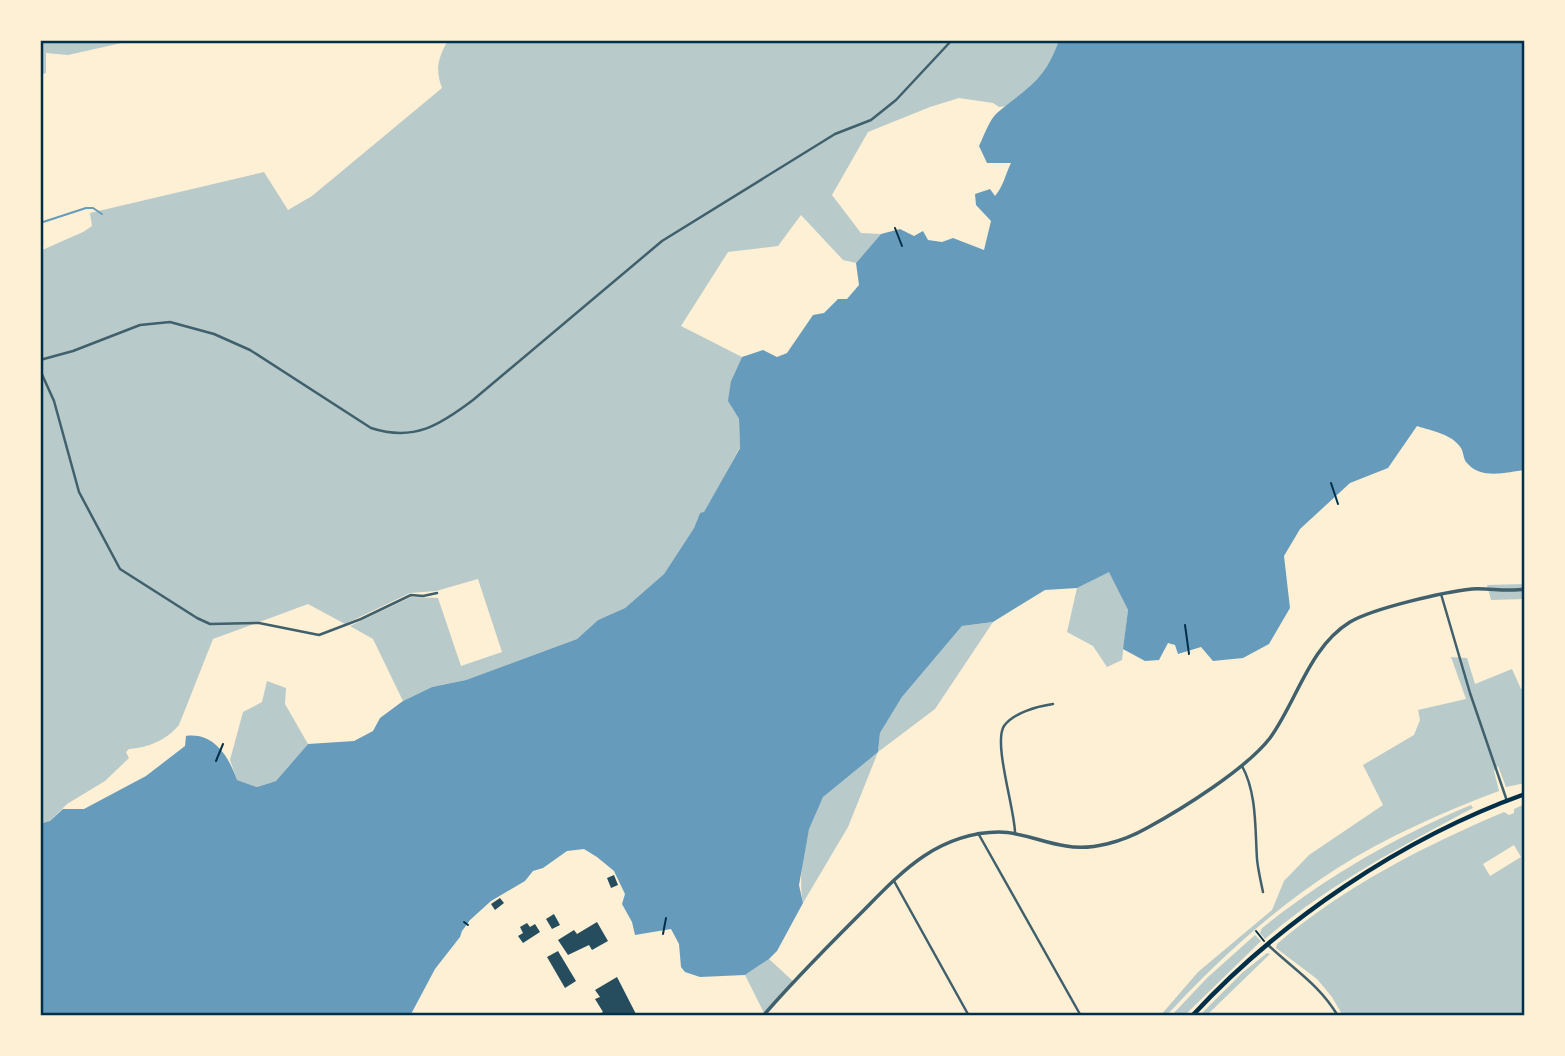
<svg xmlns="http://www.w3.org/2000/svg" width="1565" height="1056" font-family="Ubuntu,sans-serif">
  <style>
    .green { fill: #b9caca; fill-rule: evenodd }
    .water { fill: #669bbc }
    .lines { fill: none; stroke-linecap: round; stroke-linejoin: round }
    .stream { stroke: #669bbc; stroke-width: 2 }
    .building { fill: #264d5e }
    .path { stroke: #003049; stroke-width: 2 }
    .minor { stroke: #3f606c; stroke-width: 2.5 }
    .tertiary { stroke: #3f606c; stroke-width: 3.5 }
    .secondary { stroke: #003049; stroke-width: 4.5 }
    .neatline { fill: none; stroke: #003049; stroke-width: 2.5 }
  </style>
  <rect width="100%" height="100%" fill="#fdf0d5"/>
  <g class="green">
    <polygon points="40,40 135,40 68,55 46,53 46,73 40,75"/>
    <path d="M448,40H1059C1054,55 1050,69 1038,80C1029,89 1018,95 1008,106L999,107L993,103L959,98L930,107L868,132L832,195L861,233L881,234L856,263L843,260L801,215L778,246L728,252L681,326L742,357L731,381V406L739,419L740,447L704,513H700L694,528L664,574L625,608L598,620L577,639L466,680L432,687L403,701L373,639L350,626L411,597L438,598L461,666L502,652L478,579L436,591L410,593L345,624L308,604L213,639L179,725C167,740 147,748 129,749L126,752L129,758L105,781L67,804L50,821L42,825L40,312L43,307L40,305V251L83,232L92,226L90,213L264,172L288,210L312,196L442,88C435,69 438,58 448,40Z"/>
    <polygon points="1109,571 1128,610 1122,660 1107,667 1093,646 1067,632 1077,588"/>
    <polygon points="1525,584 1525,599 1491,600 1487,585"/>
    <path d="M993,622L935,709L878,752L848,827L803,903C797,874 806,822 823,797C831,786 865,762 878,752L880,733L902,697L962,626Z"/>
    <path d="M1451,657L1467,658L1475,684L1512,669L1521,689L1525,688V783L1506,787L1498,766L1494,771L1499,791C1443,812 1386,837 1336,869C1273,909 1217,961 1166,1016H1160L1198,972L1272,910L1284,881L1309,855L1383,805L1363,765L1414,735L1420,720L1418,710L1466,699Z"/>
    <polygon points="267,681 286,688 285,704 308,744 276,781 257,787 237,780 230,760 243,712 262,702"/>
    <path d="M1525,804V1016H1343L1332,997L1317,979L1276,948L1277,944C1345,886 1422,847 1504,812L1509,815L1514,813V809ZM1514,845L1521,857L1490,876L1483,864Z"/>
    <path d="M1471,805L1473,808C1400,847 1328,885 1265,939L1260,933L1262,928C1326,877 1395,837 1471,805Z"/>
    <polygon points="1255,935 1261,941 1184,1016 1171,1016 1208,977"/>
    <polygon points="1267,953 1270,954 1206,1016 1199,1016 1242,973"/>
    <polygon points="769,959 794,982 764,1013 745,975"/>
  </g>
  <path class="water" d="M1059,40H1525V470C1507,472 1481,480 1467,463C1463,459 1464,453 1461,448C1452,434 1432,431 1417,426L1388,468L1350,483L1300,529L1284,556L1290,608L1269,644L1243,658L1213,661L1201,647L1178,654L1175,645L1168,643L1159,660L1145,661L1123,649L1128,610L1109,572L1077,588L1045,590L993,622L962,626L902,697L880,733L878,752L823,797L809,829L799,885L803,903L777,951L769,959L745,975L700,977L685,972L681,967L679,944L671,929L635,935L632,922L622,904L625,894L614,871L597,857L584,849L567,851L543,868L533,871L525,881L491,901L470,920L462,931L460,937L435,969L410,1016H40V824L50,821L63,809H84L146,776L185,746L186,736C214,732 229,757 237,780L257,787L276,781L308,744L354,741L373,731L380,718L403,701L432,687L466,680L577,639L598,620L625,608L664,574L694,528L700,513L704,512L740,448L739,419L728,401L731,381L742,357L763,350L777,357L787,353L813,315L824,313L838,299H847L859,285L856,263L881,234L900,229L914,236L923,231L928,240L942,242L953,238L984,250L991,221L976,205L975,194L990,189L995,196C1004,185 1005,175 1011,163H987L979,146C984,136 989,120 997,113C1028,87 1045,81 1059,40Z"/>
  <g class="lines">
    <polyline class="stream" points="40,223 86,208 93,208 102,214"/>
  </g>
  <g class="building">
    <polygon points="614,875 618,885 611,888 607,878"/>
    <polygon points="500,898 504,903 495,910 491,904"/>
    <polygon points="554,914 560,925 552,929 546,919"/>
    <polygon points="597,922 608,941 592,950 589,945 568,955 558,940 574,930 577,934"/>
    <polygon points="527,923 530,927 535,924 540,932 523,943 518,936 523,933 520,927"/>
    <polygon points="558,951 576,981 565,988 547,957"/>
    <polygon points="617,977 637,1016 596,1016 603,1012 595,999 600,997 595,990"/>
  </g>
  <g class="lines">
    <g class="path">
      <polyline points="895,228 902,246"/>
      <polyline points="1331,483 1338,504"/>
      <polyline points="1185,625 1189,654"/>
      <polyline points="216,761 223,744"/>
      <polyline points="464,922 468,925"/>
      <polyline points="1256,931 1264,941"/>
      <polyline points="663,934 666,918"/>
    </g>
    <g class="minor">
      <path d="M40,360L73,351L140,325L170,322L214,334L250,350L371,428C414,442 440,425 473,400L662,241L835,134L871,120L896,100L952,40"/>
      <polyline points="40,370 54,401 79,492 120,569 197,618 210,624 259,623 319,635 361,619 411,595 423,596 437,593"/>
      <polyline points="1441,594 1470,693 1507,801"/>
      <path d="M1242,766C1257,793 1255,829 1257,859C1258,870 1261,882 1263,892"/>
      <polyline points="978,833 1081,1016"/>
      <path d="M1015,833C1015,810 993,743 1004,726C1013,713 1038,706 1053,704"/>
      <polyline points="894,881 969,1016"/>
      <path d="M1267,944C1293,969 1319,984 1338,1016"/>
    </g>
    <path class="tertiary" d="M763,1016C793,981 826,948 858,916C879,895 900,872 924,856C946,841 973,832 999,832C1022,832 1043,843 1066,846C1092,851 1124,841 1147,828C1182,809 1246,769 1270,738C1297,701 1309,647 1350,622C1374,608 1444,592 1472,589C1490,588 1507,592 1525,589"/>
    <path class="secondary" d="M1192,1016C1280,921 1402,838 1525,794"/>
  </g>
  <rect width="1565" height="1056" fill="none" stroke="#fdf0d5" stroke-width="84"/>
  <rect x="42" y="42" width="1481" height="972" class="neatline"/>
</svg>
